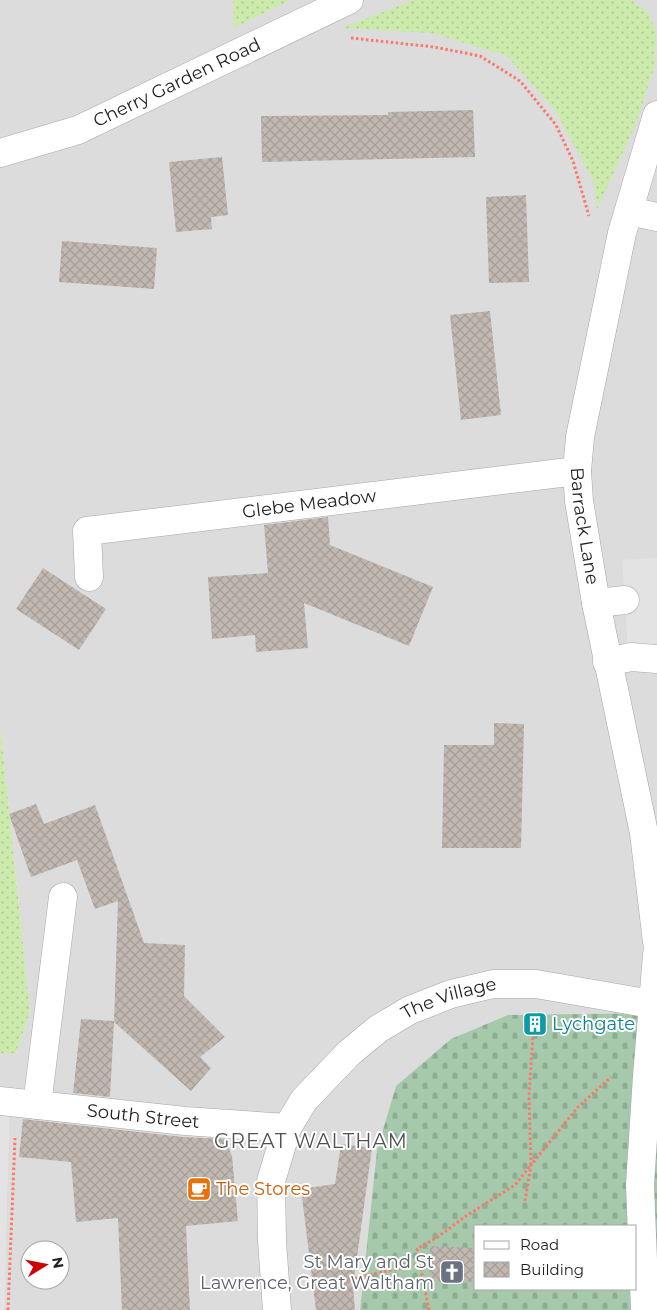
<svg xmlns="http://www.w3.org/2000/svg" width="657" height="1310" font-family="Montserrat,sans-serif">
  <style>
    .residential { fill: #dddcdc; fill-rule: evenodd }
    .grass { fill: url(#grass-dots) }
    .cemetery { fill: url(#cemetery-stones); fill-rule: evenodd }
    .parking { fill: #e3e3e3 }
    .building { fill: url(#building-cross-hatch) }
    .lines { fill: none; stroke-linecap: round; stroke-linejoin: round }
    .minor-casing { stroke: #a6a6a6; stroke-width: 29 }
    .path { stroke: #fb786b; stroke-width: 3; stroke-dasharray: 2.5 2.5; stroke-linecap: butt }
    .minor { stroke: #fff; stroke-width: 28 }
    .labels { text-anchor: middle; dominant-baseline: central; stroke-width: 4; stroke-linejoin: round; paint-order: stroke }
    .street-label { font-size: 18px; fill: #1f1f1f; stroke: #fff }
    .culture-label { font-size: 18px; fill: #0d838f; stroke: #fff; text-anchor: start }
    .food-label { font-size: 18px; fill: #c56008; stroke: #fff; text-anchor: start }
    .worship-label { font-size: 18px; fill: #5b616d; stroke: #fff; text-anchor: end }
    .quarter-label { font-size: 20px; letter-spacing: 1px; fill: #525252; stroke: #fff }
  </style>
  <defs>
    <pattern id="grass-dots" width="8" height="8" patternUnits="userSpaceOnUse" patternTransform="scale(1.25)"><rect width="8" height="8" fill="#cbeaab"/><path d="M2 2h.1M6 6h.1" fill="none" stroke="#aec893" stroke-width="1.8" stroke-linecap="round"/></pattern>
    <pattern id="cemetery-stones" width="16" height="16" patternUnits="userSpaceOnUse" patternTransform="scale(1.25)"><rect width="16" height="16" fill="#a6c9ab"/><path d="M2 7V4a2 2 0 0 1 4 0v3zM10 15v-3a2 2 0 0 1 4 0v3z" fill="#8eac93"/></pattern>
    <pattern id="building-cross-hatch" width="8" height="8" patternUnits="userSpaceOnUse" patternTransform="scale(1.25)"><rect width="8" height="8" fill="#c1b8b1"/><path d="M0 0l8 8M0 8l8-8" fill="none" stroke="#a59e98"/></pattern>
  </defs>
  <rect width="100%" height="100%" fill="#f0ece5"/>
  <path class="residential" d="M0,0H657V1013L525,1015L377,1150L360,1310H4L9,1117L0,1116V1053H16L30,1012L0,724ZM30,1250H60V1280H30Z"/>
  <g class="grass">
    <polygon points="233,0 290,0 234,28"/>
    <polygon points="414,0 631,0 647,11 656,31 655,65 635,126 597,209 593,180 555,110 507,56 432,33 342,28"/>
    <polygon points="0,724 30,1012 16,1053 0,1053"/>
  </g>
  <path class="cemetery" d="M657,1013V1310H360L377,1150L396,1086L451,1039L508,1015ZM476,1226H636V1289H476Z"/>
  <g class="parking">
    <polygon points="657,558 657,651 628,649 622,560"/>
    <polygon points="0,1116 9,1116 4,1310 0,1310"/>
  </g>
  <g class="building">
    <polygon points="473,110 475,157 262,162 261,116 388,115 388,112"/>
    <polygon points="222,157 228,215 211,217 212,229 176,232 169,162"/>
    <polygon points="526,195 529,282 489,283 486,197"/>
    <polygon points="62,241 157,248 154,289 59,282"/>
    <polygon points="490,311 501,415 461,420 450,315"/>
    <polygon points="328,517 330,545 433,587 409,646 304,603 308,648 256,652 255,635 212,639 208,577 268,573 264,525"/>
    <polygon points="43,568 106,609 79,650 16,609"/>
    <polygon points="494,723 524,724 521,848 442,848 444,745 494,745"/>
    <polygon points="36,804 44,824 95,805 144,943 185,945 184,996 225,1037 200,1057 211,1068 191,1091 114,1022 110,1097 73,1093 81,1019 114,1021 118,901 95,909 77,860 31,877 9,814"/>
    <polygon points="23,1119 183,1137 225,1139 232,1156 238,1221 186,1226 190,1310 122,1310 118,1218 76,1222 71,1162 19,1157"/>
    <polygon points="341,1144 372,1148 353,1286 355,1310 316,1310 301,1189 335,1184"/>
    <polygon points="430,1246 476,1248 476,1282 429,1281"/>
  </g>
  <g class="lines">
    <defs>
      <g id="minor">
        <path id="s1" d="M657,115L622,233L580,437L577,471L579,501L596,603L644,833L657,942"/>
        <path id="s2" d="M0,153L78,130L349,0"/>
        <polyline points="629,211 657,217"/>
        <path id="s3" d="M89,577L87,531L577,471"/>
        <polyline points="596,603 625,600"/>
        <polyline points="607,662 631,657 657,659"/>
        <path id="s4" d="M0,1101L185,1121L287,1128"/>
        <polyline points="37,1105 63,897"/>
        <path id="s5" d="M277,1310L272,1241L271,1181L287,1128L304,1100L349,1053L378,1029L410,1010L451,994L493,984H536L657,1005"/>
        <polyline points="645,1310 640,1185 647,1076 657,955"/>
      </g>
    </defs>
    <use href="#minor" class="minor-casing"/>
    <g class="path">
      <polyline points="351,38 434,47 480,56 520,81 556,125 573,161 589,216"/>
      <polyline points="525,1201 531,1165 578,1107 611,1077"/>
      <polyline points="311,1288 419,1264 429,1264"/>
      <polyline points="8,1310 15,1138"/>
      <polyline points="429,1310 417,1249 439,1236 466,1216 515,1185 531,1165 529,1096 534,1019"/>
    </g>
    <use href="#minor" class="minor"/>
  </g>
  <defs>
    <symbol id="building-square" viewBox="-11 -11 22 22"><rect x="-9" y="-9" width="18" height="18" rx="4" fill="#0f9aa8" stroke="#fff"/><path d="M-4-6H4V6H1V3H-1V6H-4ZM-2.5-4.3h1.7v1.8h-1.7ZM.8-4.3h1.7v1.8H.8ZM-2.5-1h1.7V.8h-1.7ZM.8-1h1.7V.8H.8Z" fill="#fff"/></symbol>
    <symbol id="cafe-square" viewBox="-11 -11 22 22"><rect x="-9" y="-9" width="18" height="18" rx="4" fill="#e8710a" stroke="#fff"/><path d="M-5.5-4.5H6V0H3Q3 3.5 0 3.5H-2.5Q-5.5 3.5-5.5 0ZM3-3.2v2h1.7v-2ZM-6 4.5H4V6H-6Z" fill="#fff"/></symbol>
    <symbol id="church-square" viewBox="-11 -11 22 22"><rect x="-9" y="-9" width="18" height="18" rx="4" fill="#6b7280" stroke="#fff"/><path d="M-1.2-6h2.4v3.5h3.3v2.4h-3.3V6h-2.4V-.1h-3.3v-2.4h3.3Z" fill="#fff"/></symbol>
  </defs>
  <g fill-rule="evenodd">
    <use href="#building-square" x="521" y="1010" width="28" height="28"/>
    <use href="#cafe-square" x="185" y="1175" width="28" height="28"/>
    <use href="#church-square" x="438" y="1258" width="28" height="28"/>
  </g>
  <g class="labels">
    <g class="street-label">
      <text stroke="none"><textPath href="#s2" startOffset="191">Cherry Garden Road</textPath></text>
      <text stroke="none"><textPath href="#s3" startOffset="270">Glebe Meadow</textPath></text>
      <text stroke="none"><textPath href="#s1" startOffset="421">Barrack Lane</textPath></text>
      <text stroke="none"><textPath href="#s5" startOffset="398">The Village</textPath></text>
      <text stroke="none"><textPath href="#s4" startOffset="144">South Street</textPath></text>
    </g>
    <g class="culture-label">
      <text x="552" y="1024">Lychgate</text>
    </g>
    <g class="food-label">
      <text x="216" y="1189">The Stores</text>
    </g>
    <g class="worship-label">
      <text x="434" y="1262">St Mary and St<tspan x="434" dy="21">Lawrence, Great Waltham</tspan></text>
    </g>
    <g class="quarter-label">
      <text x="311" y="1141">GREAT WALTHAM</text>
    </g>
  </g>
  <rect x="474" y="1225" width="162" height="65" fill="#ffffff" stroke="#a5a5a5"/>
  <rect x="484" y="1241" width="25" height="8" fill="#ffffff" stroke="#a5a5a5"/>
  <text x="520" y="1250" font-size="15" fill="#1f1f1f">Road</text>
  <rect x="484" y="1262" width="25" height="15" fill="url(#building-cross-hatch)" stroke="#a5a5a5"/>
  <text x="520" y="1275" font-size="15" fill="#1f1f1f">Building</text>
  <g transform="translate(45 1265) rotate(80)"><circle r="24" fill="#ffffff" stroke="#a5a5a5"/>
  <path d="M0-4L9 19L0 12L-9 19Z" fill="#ce0003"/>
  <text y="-8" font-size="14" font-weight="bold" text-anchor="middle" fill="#1f1f1f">N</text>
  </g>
</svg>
